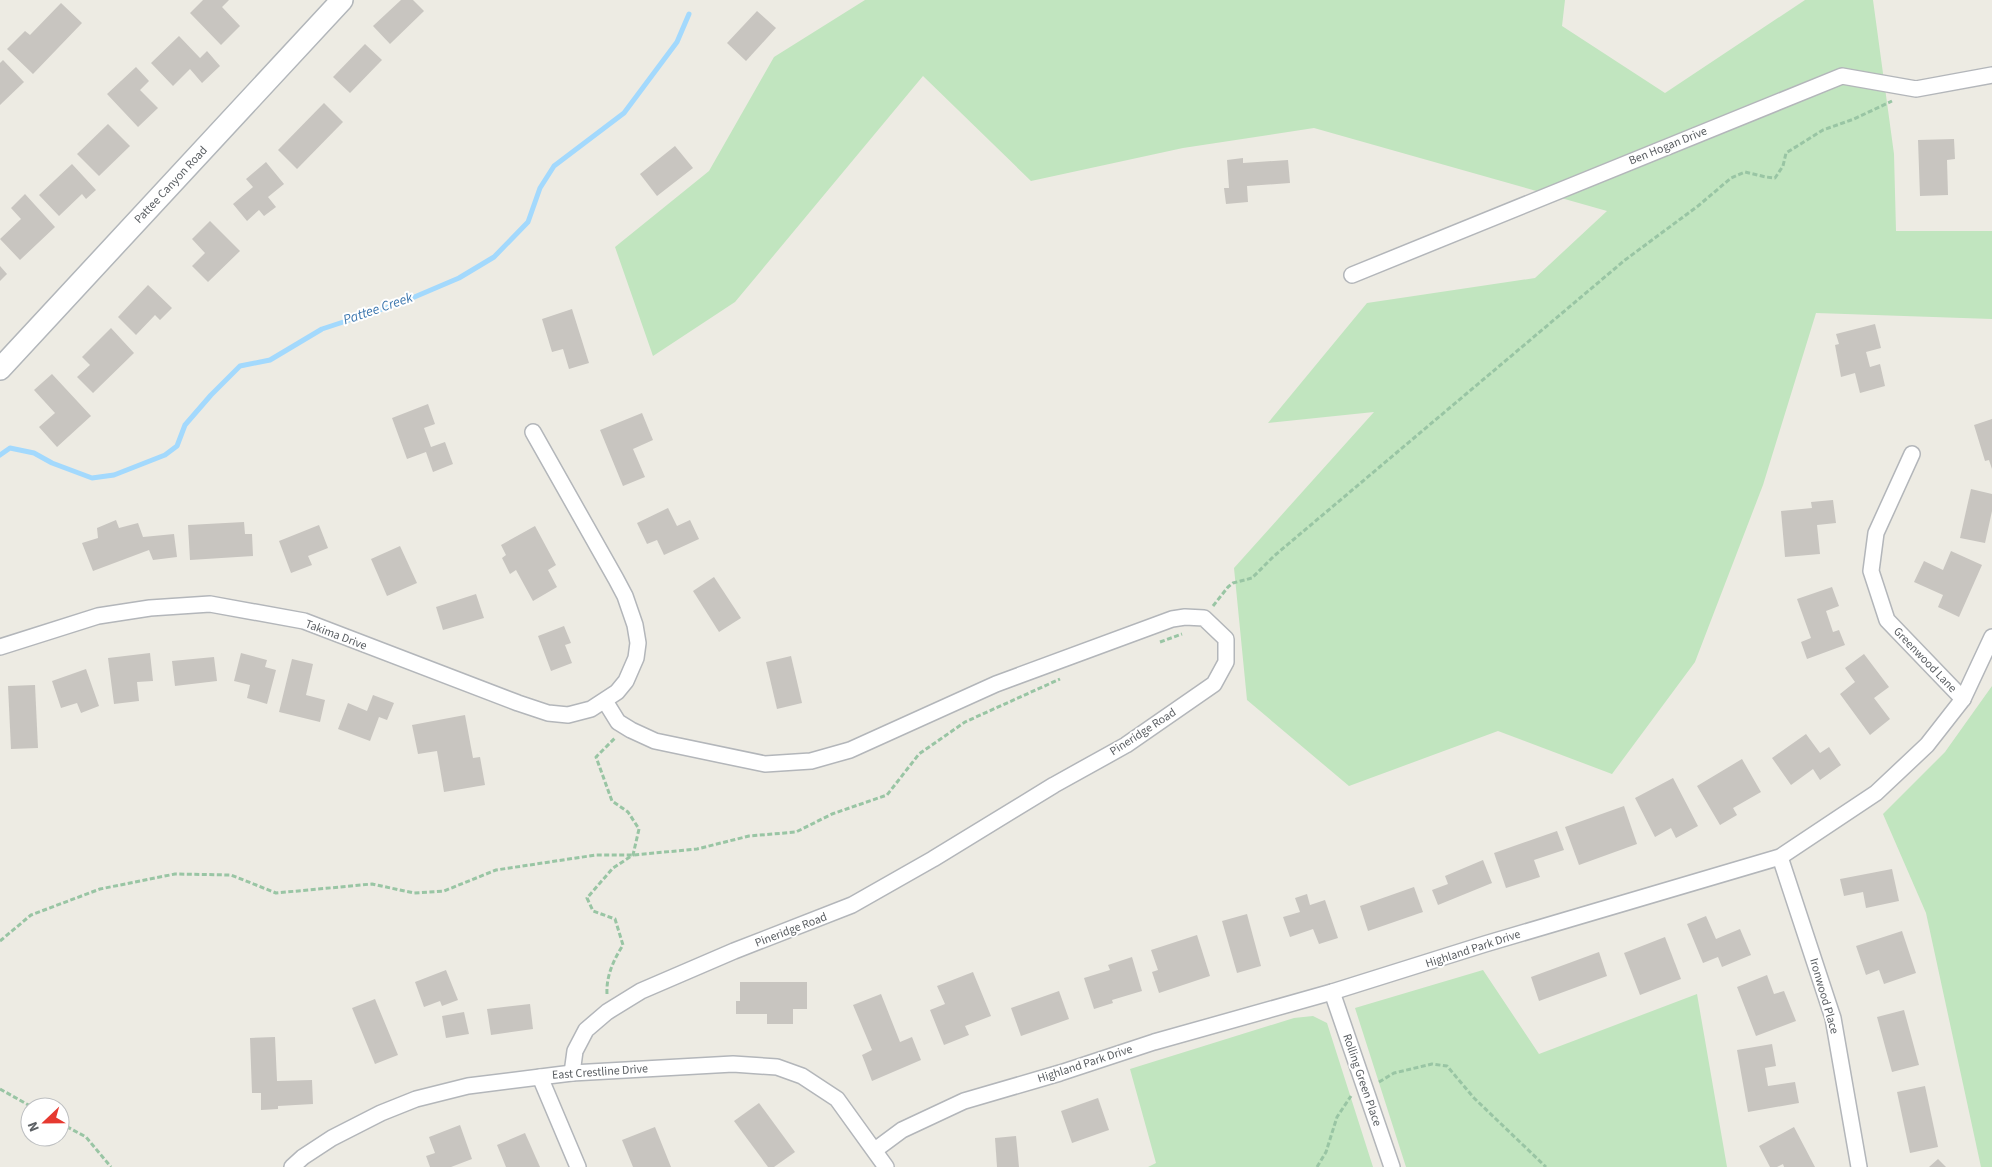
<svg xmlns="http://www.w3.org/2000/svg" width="1992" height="1167" font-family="'Source Sans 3',sans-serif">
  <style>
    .green { fill: #c1e5bf }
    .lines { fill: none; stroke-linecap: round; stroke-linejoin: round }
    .stream { stroke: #a3d9fd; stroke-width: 5 }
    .building { fill: #c8c5c0 }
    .street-casing { stroke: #b3b6ba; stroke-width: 18 }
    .secondary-casing { stroke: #b2b6ba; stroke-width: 24 }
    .path { stroke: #99c5a4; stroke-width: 3; stroke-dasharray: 5 2.5; stroke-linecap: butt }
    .street { stroke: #fff; stroke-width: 15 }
    .secondary { stroke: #fff; stroke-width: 21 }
    .labels { text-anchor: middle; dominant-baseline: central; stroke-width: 4; stroke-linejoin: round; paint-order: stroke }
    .street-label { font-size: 12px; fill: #5b5f63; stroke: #fff }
    .water-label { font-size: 14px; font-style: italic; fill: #4079af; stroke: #fff }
  </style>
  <rect width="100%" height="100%" fill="#edebe3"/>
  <g class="green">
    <polygon points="865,0 1565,0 1562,26 1665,93 1805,0 1873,0 1894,154 1896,231 1992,231 1992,319 1816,313 1763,485 1695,662 1612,774 1498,731 1349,786 1247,700 1234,568 1374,412 1268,423 1367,303 1535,278 1607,211 1314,128 1183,148 1031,181 923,76 735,302 653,356 615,247 709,171 774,57"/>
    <polygon points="1992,686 1992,1167 1981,1167 1926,913 1883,814 1945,752"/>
    <polygon points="1483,970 1539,1054 1697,994 1727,1167 1406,1167 1355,1008"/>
    <polygon points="1313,1016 1327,1023 1373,1167 1148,1167 1156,1163 1130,1069 1294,1018"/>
  </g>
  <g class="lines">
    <polyline class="stream" points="0,455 10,448 34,453 52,463 92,478 114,475 165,455 177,446 185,425 211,395 240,366 270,360 322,329 398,304 459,278 494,257 528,222 540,188 554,166 624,113 677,42 689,14"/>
  </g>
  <g class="building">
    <polygon points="203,0 229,0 222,7 240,26 221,45 190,13"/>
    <polygon points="401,0 413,0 424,11 390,44 373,26"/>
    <polygon points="61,3 82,23 33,74 7,49 25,31 30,35"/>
    <polygon points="757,11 776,28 746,61 727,43"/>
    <polygon points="179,36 200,58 207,51 220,66 202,83 190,69 173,86 151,63"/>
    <polygon points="365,44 382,60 350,93 333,77"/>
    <polygon points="3,60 24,82 0,105 0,63"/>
    <polygon points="136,67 149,81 140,90 158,108 138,127 107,94"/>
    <polygon points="324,103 343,122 297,169 278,150"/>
    <polygon points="108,124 130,146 99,176 77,154"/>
    <polygon points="1954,139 1955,159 1947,160 1948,195 1920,196 1918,140"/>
    <polygon points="675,146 693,168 657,196 640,174"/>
    <polygon points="1243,158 1243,163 1288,160 1290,183 1247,186 1248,202 1226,204 1224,188 1229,188 1227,160"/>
    <polygon points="266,162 284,184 268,197 276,207 264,216 259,210 247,221 233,204 253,187 246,179"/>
    <polygon points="72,164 96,190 86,199 82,194 59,216 39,195"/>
    <polygon points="25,194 55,227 20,260 0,239 21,219 11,208"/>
    <polygon points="210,221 240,251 208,282 192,266 205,253 192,239"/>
    <polygon points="0,266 7,274 0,281"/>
    <polygon points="148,285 172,308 160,320 155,315 136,335 118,317"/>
    <polygon points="572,309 589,363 569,369 563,349 552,352 542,319"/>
    <polygon points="1875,324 1881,348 1866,352 1870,367 1880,364 1885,386 1860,393 1855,373 1841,377 1835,345 1839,344 1836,334"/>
    <polygon points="111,328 134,353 93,393 77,377 90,365 82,357"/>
    <polygon points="52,374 91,416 57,447 39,427 55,413 34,390"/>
    <polygon points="428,404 435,424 424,428 431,447 445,442 453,464 433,472 426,452 407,459 392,418"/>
    <polygon points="642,413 653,440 633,449 645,477 623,486 600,430"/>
    <polygon points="1992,419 1992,469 1989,460 1985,461 1974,425"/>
    <polygon points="1971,489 1992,494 1992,511 1985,543 1960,538"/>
    <polygon points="1833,500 1836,523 1817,525 1820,554 1785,557 1781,511 1812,508 1811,502"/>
    <polygon points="668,508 677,526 690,520 699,539 664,555 657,540 647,544 637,523"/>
    <polygon points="116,520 119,528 138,523 143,537 174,534 177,557 153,560 149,550 93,571 82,543 98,538 97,528"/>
    <polygon points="244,522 245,534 252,534 253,556 190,560 188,525"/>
    <polygon points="319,525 328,548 308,556 312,565 291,573 279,541"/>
    <polygon points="535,526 556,565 548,570 557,587 533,601 516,570 510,574 502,558 506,555 501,545"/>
    <polygon points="400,546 417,583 387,596 371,559"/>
    <polygon points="1951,551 1982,565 1959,617 1938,607 1943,595 1914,582 1924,561 1943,570"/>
    <polygon points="714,577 741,618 719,632 693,591"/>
    <polygon points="1832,587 1839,606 1826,611 1833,632 1839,630 1845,645 1807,659 1801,642 1811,638 1797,599"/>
    <polygon points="476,594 484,618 443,630 436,607"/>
    <polygon points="564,626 571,643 565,645 572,663 551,671 538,636"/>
    <polygon points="150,653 153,681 137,682 139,701 114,704 108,658"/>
    <polygon points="241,653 267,660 265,667 276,670 267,704 247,698 250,685 234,681"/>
    <polygon points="1864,654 1889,687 1874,698 1890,719 1870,735 1840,694 1855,682 1845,668"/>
    <polygon points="791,656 802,703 777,709 766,662"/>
    <polygon points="214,657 217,681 175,686 172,661"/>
    <polygon points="292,659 313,664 306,695 325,700 320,722 279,712"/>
    <polygon points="86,669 99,706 81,713 77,703 61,708 52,681"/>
    <polygon points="35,685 38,748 11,749 8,686"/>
    <polygon points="373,695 394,703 387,720 379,717 370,741 338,729 348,703 367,711"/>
    <polygon points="465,715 473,758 480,757 485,785 444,792 437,751 418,754 412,725"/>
    <polygon points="1806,734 1820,753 1829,747 1841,765 1820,780 1813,769 1791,785 1772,758"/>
    <polygon points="1742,759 1761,792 1733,808 1737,815 1720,825 1697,786"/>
    <polygon points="1673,778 1698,826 1676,838 1671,828 1655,837 1635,798"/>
    <polygon points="1624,806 1637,844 1579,865 1565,827"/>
    <polygon points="1557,831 1564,850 1534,860 1540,877 1506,888 1494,853"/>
    <polygon points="1483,860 1492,883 1438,905 1432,890 1448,884 1445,876"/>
    <polygon points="1892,869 1899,901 1866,908 1863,892 1844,896 1840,879"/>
    <polygon points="1414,887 1423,912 1368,931 1360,906"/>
    <polygon points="1307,894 1310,905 1325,900 1338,938 1319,944 1313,929 1290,937 1283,917 1300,912 1295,898"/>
    <polygon points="1247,914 1261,966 1237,973 1222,921"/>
    <polygon points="1706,916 1716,939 1740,929 1751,955 1722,967 1718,957 1703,963 1687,924"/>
    <polygon points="1902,931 1916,973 1884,984 1879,970 1866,975 1856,946"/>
    <polygon points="1197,935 1210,976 1159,993 1152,972 1158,970 1151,950"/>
    <polygon points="1665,937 1681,979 1640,995 1624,953"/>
    <polygon points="1599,952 1607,976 1539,1001 1531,977"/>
    <polygon points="1132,957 1142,991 1112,1000 1113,1003 1094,1009 1084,978 1110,970 1108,965"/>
    <polygon points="446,970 458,1000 442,1006 440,1001 424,1007 415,982"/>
    <polygon points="973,972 991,1016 965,1026 969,1035 944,1045 930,1010 945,1004 937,986"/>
    <polygon points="1767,975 1774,994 1784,991 1796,1021 1756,1036 1737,987"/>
    <polygon points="740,982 807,982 807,1009 793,1009 793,1024 767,1024 767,1014 736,1014 736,1001 740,1001"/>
    <polygon points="1059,991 1069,1019 1021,1036 1011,1008"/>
    <polygon points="881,994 900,1042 912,1037 921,1060 872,1081 862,1055 872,1050 853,1005"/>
    <polygon points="375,999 398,1055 375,1064 352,1008"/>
    <polygon points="530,1004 533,1029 491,1035 487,1009"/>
    <polygon points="1904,1010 1919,1065 1892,1072 1877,1017"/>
    <polygon points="464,1012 469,1034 446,1038 442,1016"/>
    <polygon points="275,1037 277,1081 312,1080 313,1104 278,1106 278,1109 261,1110 261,1093 252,1093 250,1038"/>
    <polygon points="1772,1044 1776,1066 1765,1068 1768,1086 1795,1082 1799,1103 1748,1112 1737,1050"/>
    <polygon points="1925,1086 1938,1147 1910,1153 1897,1092"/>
    <polygon points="1098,1098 1109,1130 1072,1143 1061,1111"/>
    <polygon points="759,1103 795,1152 774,1167 768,1167 734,1121"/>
    <polygon points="460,1125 472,1159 451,1167 430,1167 426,1156 435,1153 429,1137"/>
    <polygon points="655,1127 671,1167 633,1167 622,1140"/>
    <polygon points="1794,1127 1815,1167 1784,1167 1783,1164 1777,1167 1770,1167 1759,1146"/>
    <polygon points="525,1133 540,1167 506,1167 497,1145"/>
    <polygon points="1016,1136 1019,1167 997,1167 995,1138"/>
    <polygon points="1938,1159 1946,1167 1929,1167"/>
  </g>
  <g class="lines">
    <defs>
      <g id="street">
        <polyline points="1352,275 1842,76 1916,89 1992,75"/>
        <polyline points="1912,454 1876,533 1871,571 1887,620 1963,699"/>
        <polyline points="0,647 98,616 150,608 210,604 304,621 518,703 548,713 568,715 591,709 617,692 626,681 636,658 638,643 635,625 625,596 616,579 533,432"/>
        <polyline points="1780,857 1833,1018 1859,1167"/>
        <polyline points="1332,992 1392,1167"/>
        <polyline points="572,1073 575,1051 586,1030 607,1012 641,991 734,951 852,905 933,859 1054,785 1126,745 1214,684 1226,662 1226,639 1204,618 1185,617 1172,619 996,684 850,750 811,761 765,764 655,741 631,730 618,722 605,701"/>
        <polyline points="540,1077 578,1167"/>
        <polyline points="875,1150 902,1130 964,1101 1060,1073 1154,1042 1332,992 1485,944 1780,857 1876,793 1927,745 1963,699 1992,637"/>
        <polyline points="292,1167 303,1157 332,1138 381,1113 416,1099 468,1086 572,1073 733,1064 777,1067 802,1076 837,1099 886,1167"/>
      </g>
      <polyline id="secondary" points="0,369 342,0"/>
    </defs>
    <use href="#street" class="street-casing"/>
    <use href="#secondary" class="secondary-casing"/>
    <g class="path">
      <polyline points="1213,606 1228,587 1233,583 1252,578 1274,556 1625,260 1698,206 1731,178 1745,172 1766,177 1775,178 1783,166 1786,153 1823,130 1854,119 1892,101"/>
      <polyline points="1160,642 1182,634"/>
      <polyline points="0,941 31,915 100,889 175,874 231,875 276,893 372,884 414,893 444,891 496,870 596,855 633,855 697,849 749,836 796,832 832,814 887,795 919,754 965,722 1060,679"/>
      <path d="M607,994C606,976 614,959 623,945L615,919L593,911L587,898L613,868L633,855L639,829L628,812L612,801L596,757L615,738"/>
      <polyline points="1379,1082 1394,1073 1432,1064 1447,1066 1474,1098 1546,1167"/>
      <polyline points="0,1089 32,1107"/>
      <polyline points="60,1123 86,1137 111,1167"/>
      <polyline points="1317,1167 1326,1152 1337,1117 1351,1096"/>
    </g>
    <use href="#street" class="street"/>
    <use href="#secondary" class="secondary"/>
  </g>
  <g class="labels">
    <g class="street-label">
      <text transform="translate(1668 146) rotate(-22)">Ben Hogan Drive</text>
      <text transform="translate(171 185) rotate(-47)">Pattee Canyon Road</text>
      <text transform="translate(336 635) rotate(21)">Takima Drive</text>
      <text transform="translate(1925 660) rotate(46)">Greenwood Lane</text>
      <text transform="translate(1143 732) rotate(-33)">Pineridge Road</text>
      <text transform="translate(791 930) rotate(-21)">Pineridge Road</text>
      <text transform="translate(1473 949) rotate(-18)">Highland Park Drive</text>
      <text transform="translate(1824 996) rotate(74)">Ironwood Place</text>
      <text transform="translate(1085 1064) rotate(-18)">Highland Park Drive</text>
      <text transform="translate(600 1072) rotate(-4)">East Crestline Drive</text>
      <text transform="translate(1362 1080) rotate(71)">Rolling Green Place</text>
    </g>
    <g class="water-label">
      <text transform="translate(378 309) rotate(-19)">Pattee Creek</text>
    </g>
  </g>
  <g transform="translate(45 1122) rotate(248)"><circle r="24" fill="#ffffff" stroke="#bdbfc1"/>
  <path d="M0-4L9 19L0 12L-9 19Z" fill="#e63930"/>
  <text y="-8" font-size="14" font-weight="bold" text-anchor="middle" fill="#5b5f63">N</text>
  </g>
</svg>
